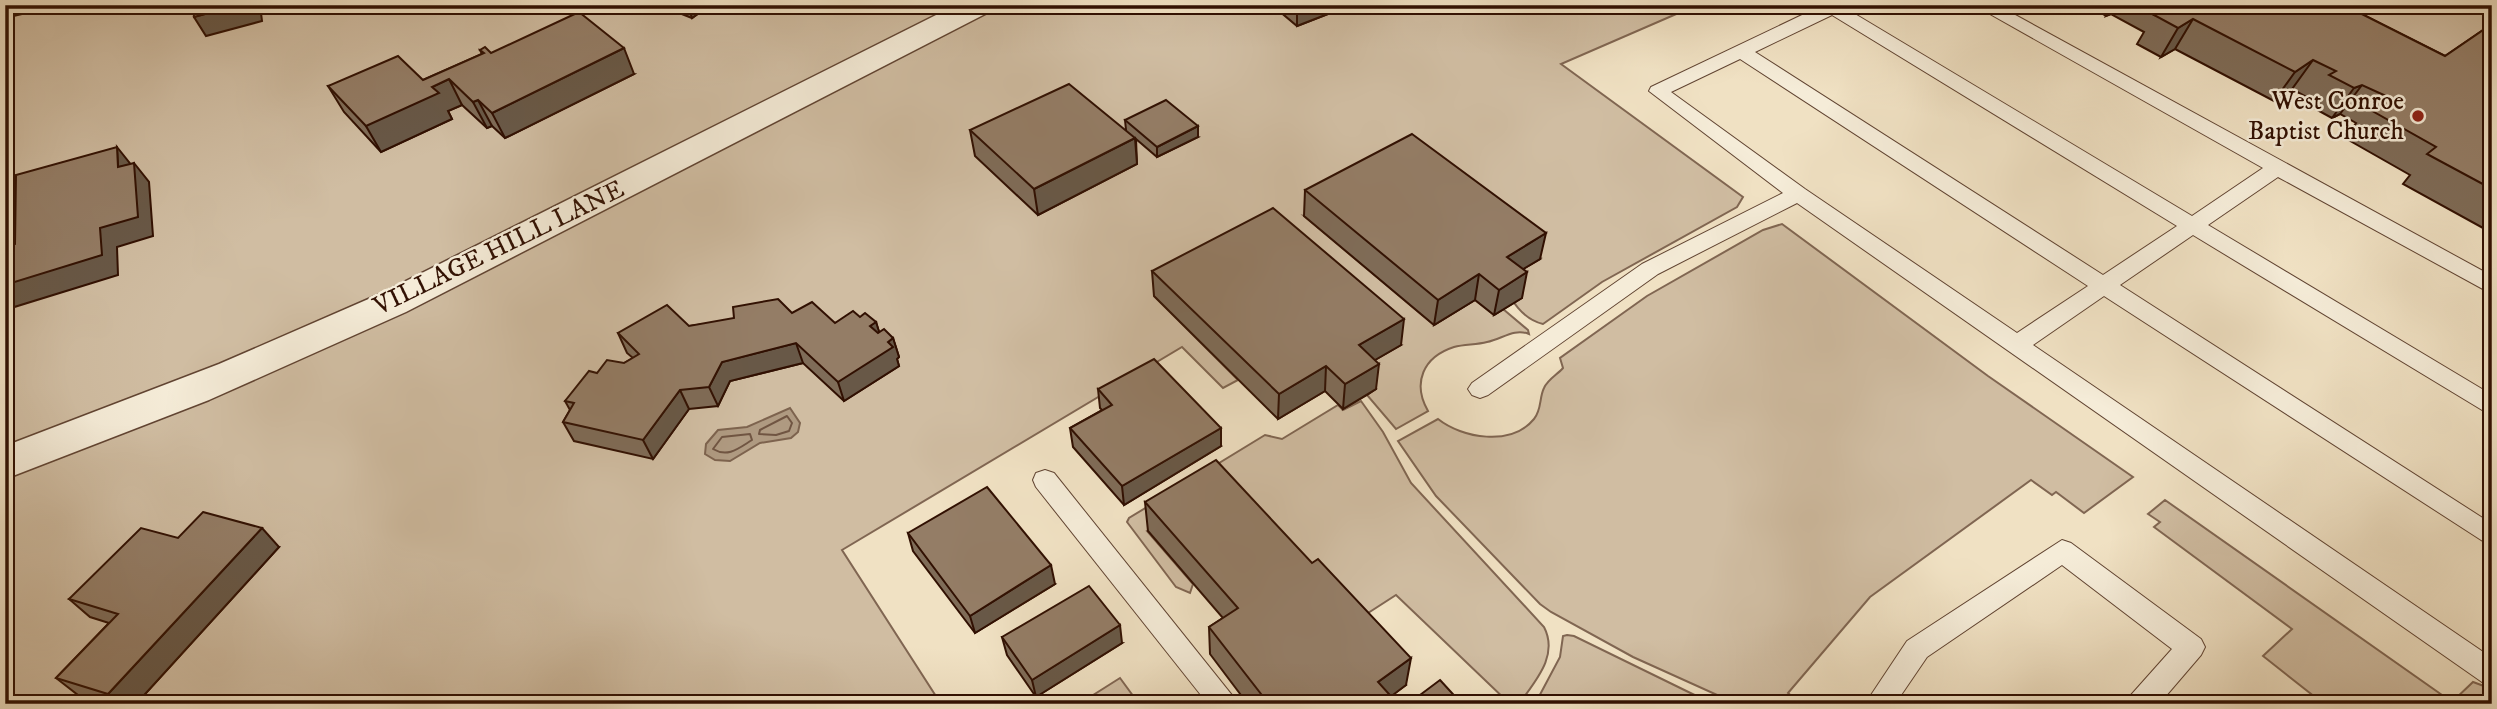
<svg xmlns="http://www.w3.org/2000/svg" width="2497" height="709" font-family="'IM FELL DW Pica',serif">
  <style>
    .green { fill: #d0bda2; stroke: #806652; stroke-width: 2 }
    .water { fill: #af9a81; stroke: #7d634e; stroke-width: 2 }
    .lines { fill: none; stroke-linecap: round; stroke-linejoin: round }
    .shore { stroke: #705542; stroke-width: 2 }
    .lane-casing { stroke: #614432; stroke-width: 2 }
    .street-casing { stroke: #614432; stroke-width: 3 }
    .lane { fill: #f5ecd8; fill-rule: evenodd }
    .street { fill: #f5ecd8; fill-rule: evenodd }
    .wall { fill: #7f6c58; stroke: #311002; stroke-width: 2 }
    .shaded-wall { fill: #685847; stroke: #311002; stroke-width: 2 }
    .building { fill: #947d66; stroke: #311002; stroke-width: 2 }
    .poi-dot { fill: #8f2418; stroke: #f5ecd8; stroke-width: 2.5 }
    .labels { text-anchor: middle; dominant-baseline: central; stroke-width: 5; stroke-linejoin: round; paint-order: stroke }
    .poi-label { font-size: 26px; fill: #311002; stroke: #f5ecd8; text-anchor: end }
    .street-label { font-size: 26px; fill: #311002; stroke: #f5ecd8 }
  </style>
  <rect width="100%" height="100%" fill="#f0e1c3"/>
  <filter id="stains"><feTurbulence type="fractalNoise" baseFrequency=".00286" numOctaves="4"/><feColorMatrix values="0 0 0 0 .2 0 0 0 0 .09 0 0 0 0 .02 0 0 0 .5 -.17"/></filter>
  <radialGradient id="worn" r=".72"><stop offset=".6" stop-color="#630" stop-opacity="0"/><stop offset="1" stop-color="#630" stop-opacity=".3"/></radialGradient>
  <g class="green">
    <path d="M5,5H1697L1561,64L1743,197L1737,207L1602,282L1543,324C1522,319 1511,300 1502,282L1540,258L1304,216L1434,325L1475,300L1494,315L1503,309L1528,330L1529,334C1514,328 1502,339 1487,342C1476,345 1465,344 1454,347C1423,357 1412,383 1428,411L1396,429L1367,395L1376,389L1154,296L1238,380L1223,388L1182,347L842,550L941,704H5Z"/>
    <polygon points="2269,5 2492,5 2492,40 2421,85"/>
    <path d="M1782,224L1988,376L2133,477L2084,513L2056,492L2052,495L2031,480L1870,597L1788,693L1796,700L1793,704H1737L1633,657L1551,612L1540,604L1436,496L1398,441L1438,419C1462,438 1511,447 1534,419C1542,409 1539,398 1544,388C1548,379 1557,375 1563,368L1560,358L1647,296L1763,230Z"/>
    <path d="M1361,401L1383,432L1411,483L1544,627C1559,656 1535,681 1519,704H1510L1396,595L1351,624L1217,489L1147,531L1193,584L1190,593L1176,587L1127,522L1129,518L1265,435L1282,439L1338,405L1343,410Z"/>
    <polygon points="2165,500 2452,702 2473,682 2492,689 2492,704 2318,704 2320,701 2263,656 2292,629 2154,527 2160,522 2148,514"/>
    <polygon points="1567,635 1574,636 1713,704 1535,704 1560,657 1563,636"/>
    <polygon points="1120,678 1139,704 1079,704"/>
  </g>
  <polygon class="water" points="790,408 800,423 798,432 791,438 760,443 730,461 715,460 705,454 706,444 718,430 747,427"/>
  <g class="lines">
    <g class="shore">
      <polygon points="787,416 792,423 789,431 776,435 759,434 760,430"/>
      <path d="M750,434L752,440C739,448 728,458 713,449L722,437Z"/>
    </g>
    <defs>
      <g id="lane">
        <path d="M1823,5H1847L1845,8L2192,216L2263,168L1974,5H1997L2492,276V294L2278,177L2208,225L2492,395V416L2193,235L2120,285L2492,524V547L2104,296L2033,345L2492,658V685L2482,682L1797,203L1658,274L1488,395L1480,398L1472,395L1468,389L1472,383L1642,264L1783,193L1649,91L1651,87ZM1832,15L2177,226L2103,275L1755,52ZM1740,59L2088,286L2017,333L1805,189L1671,92Z"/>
        <polygon points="1045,470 1054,473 1239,704 1208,704 1036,487 1033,480 1036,473"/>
        <polygon points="2062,540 2071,543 2201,639 2205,647 2201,655 2159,704 2127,704 2131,695 2172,649 2062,565 1927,657 1895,704 1865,704 1907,641"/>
      </g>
      <polygon id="street" points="956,5 995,5 991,11 406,312 209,400 5,479 5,446 219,364 380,294"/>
    </defs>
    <use href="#lane" class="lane-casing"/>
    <use href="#street" class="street-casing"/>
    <use href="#lane" class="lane"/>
    <use href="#street" class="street"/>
  </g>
  <g class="wall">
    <polygon points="659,5 710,5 692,18"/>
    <polygon points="1272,5 1333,5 1333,12 1297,26"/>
    <polygon points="2088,5 2344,5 2445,56 2492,24 2492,222 2483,228 2403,184 2410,175 2345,138 2356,123 2340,114 2332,118 2308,105 2312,100 2292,89 2274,101 2175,49 2161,57 2137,44 2144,32 2111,14 2106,16"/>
    <polygon points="480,50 491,53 634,74 505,138 492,126 487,128 462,105 448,111 452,119 381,152 344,112 328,86 423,80 482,54"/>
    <polygon points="1125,120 1198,137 1157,157 1136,139 1137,164 1038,215 975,156 970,130 1126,130"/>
    <polygon points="1305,190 1540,259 1523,269 1522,298 1494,315 1475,300 1434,325 1304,216"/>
    <polygon points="1152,271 1401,345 1375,360 1376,389 1367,395 1343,409 1325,391 1278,419 1154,296"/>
    <polygon points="792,313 835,323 860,317 876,322 879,332 893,338 899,357 897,359 899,366 844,401 803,363 730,381 718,406 689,409 653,459 574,441 563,422 570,410 565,401 597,373 624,363 633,358 627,353 618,333 689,326"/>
    <polygon points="1098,389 1221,446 1124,505 1073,447 1070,428 1102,410 1100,408"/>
    <polygon points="1145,502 1406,685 1391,696 1247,703 1210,654 1209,627 1223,618 1148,531"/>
    <polygon points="908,533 1055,584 975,633 913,551"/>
    <polygon points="178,538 279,547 136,704 106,704 78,695 56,678 109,623 90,617 69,599"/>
    <polygon points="1002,637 1122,643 1036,697 1007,655"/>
  </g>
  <g class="shaded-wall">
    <polygon points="5,5 46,5 39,10 5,18"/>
    <polygon points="238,5 260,5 262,21 206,36 194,17"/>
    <polygon points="688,5 710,5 692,18"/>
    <polygon points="1302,5 1333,5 1333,12 1297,26 1297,7"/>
    <polygon points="2112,5 2116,5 2111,14 2106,16"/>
    <polygon points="2160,5 2163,5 2157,16 2154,15"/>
    <polygon points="2193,19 2175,49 2161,57 2178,28"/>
    <polygon points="624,48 634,74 505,138 492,113"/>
    <polygon points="2313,60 2292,89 2274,101 2295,72"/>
    <polygon points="449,79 462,105 448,111 452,119 381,152 366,126 432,87"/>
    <polygon points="2362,85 2340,114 2332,118 2354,88"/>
    <polygon points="478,100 492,126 487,128 473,102"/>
    <polygon points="1198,126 1198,137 1157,157 1157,147"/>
    <polygon points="1135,138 1137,164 1038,215 1034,189"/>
    <polygon points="117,147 132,166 118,167"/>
    <polygon points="134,163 149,182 153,236 117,247 118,275 11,308 5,302 5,285"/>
    <polygon points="2492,218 2492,222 2483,228"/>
    <polygon points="1546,233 1540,259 1502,282 1507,257"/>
    <polygon points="1527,272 1522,298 1494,315 1499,290"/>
    <polygon points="1479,274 1475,300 1434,325 1438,300"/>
    <polygon points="1404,319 1401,345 1356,371 1359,345"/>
    <polygon points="876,322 882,341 870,326"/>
    <polygon points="893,338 899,357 897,359 899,366 844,401 838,382"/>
    <polygon points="796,343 803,363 730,381 718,406 709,387 722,362"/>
    <polygon points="1379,364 1376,389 1343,409 1345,384"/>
    <polygon points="1326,366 1325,391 1278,419 1279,394"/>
    <polygon points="680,390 689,409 653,459 643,440"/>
    <polygon points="1221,428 1221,446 1124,505 1122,486"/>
    <polygon points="262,528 279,547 136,704 120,704 108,694"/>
    <polygon points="1051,565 1055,584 975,633 970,616"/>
    <polygon points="1120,625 1122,643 1036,697 1032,680"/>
    <polygon points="1411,658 1406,685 1381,704 1378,682"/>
  </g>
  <g class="building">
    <polygon points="193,5 238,5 194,17"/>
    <polygon points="2171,5 2222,5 2224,6 2226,5 2344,5 2445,56 2492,24 2492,189 2427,154 2436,147 2367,108 2386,96 2362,85 2354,88 2329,75 2336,71 2313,60 2295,72 2193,19 2178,28 2154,15"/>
    <polygon points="579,12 624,48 492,113 478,100 473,102 449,79 432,87 439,93 366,126 328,86 398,56 423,80 484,53 480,50 485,47 491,53"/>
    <polygon points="1069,84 1135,138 1034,189 970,130"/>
    <polygon points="1166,100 1198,126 1157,147 1125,120"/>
    <polygon points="1412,134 1546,233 1507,257 1527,272 1499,290 1479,274 1438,300 1305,190"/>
    <polygon points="117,147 118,167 134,163 138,217 100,228 102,255 5,285 5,247 15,244 16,175"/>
    <polygon points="1273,208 1404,319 1359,345 1379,364 1345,384 1326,366 1279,394 1152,271"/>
    <polygon points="778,299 792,313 812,302 835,323 853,311 860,317 865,313 876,322 870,326 878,333 884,329 893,338 888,342 893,347 838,382 796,343 722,362 709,387 680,390 643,440 563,422 574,403 565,401 589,371 597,373 607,360 624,363 639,354 618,333 667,305 689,326 734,318 733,307"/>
    <polygon points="1154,359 1221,428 1122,486 1070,428 1112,405 1098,389"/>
    <polygon points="1216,460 1312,563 1318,559 1411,658 1378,682 1398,704 1246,704 1261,694 1209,627 1238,608 1145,502"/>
    <polygon points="987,487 1051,565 970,616 908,533"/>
    <polygon points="203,512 262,528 108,694 56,678 118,614 69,599 141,528 178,538"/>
    <polygon points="1089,586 1120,625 1032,680 1002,637"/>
    <polygon points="1440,680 1462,704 1408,704"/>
  </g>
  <circle class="poi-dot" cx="2418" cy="116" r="7"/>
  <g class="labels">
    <g class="poi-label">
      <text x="2404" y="101">West Conroe<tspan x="2404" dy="30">Baptist Church</tspan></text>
    </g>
    <g class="street-label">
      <text transform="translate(499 248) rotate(-26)">VILLAGE HILL LANE</text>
    </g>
  </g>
  <rect width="2497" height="709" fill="none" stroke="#f0e1c3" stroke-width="28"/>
  <rect x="7" y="7" width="2483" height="695" fill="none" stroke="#311002" stroke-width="3.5"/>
  <rect x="14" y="14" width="2469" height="681" fill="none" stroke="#311002" stroke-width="2"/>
  <rect width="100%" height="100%" filter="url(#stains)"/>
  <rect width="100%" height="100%" fill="url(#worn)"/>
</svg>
